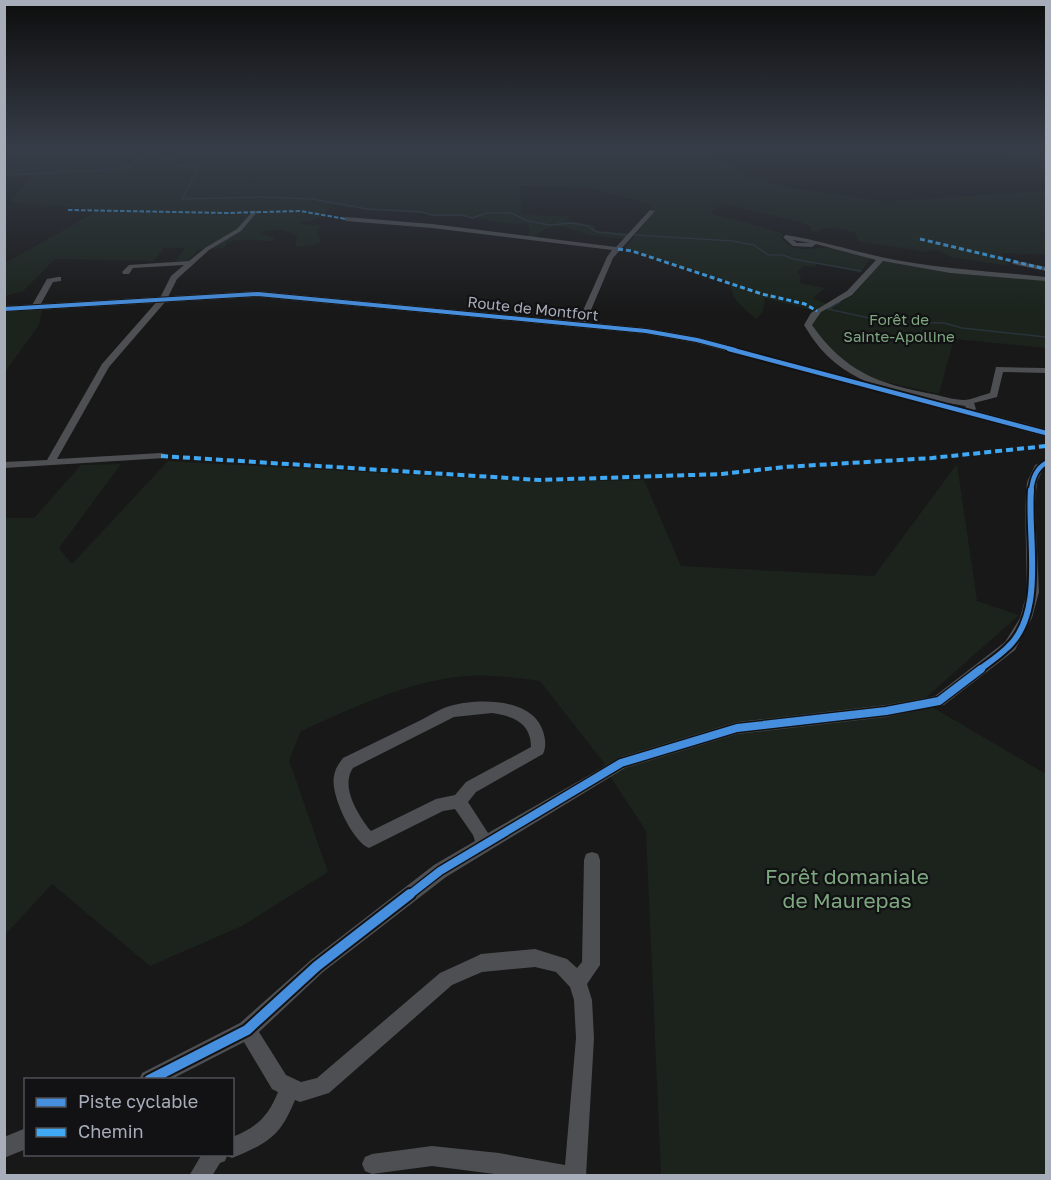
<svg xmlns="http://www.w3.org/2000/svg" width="1051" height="1180" font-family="'Golos Text',sans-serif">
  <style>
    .green { fill: #1b231c }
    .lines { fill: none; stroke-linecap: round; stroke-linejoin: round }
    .stream { stroke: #29333b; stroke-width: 1.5 }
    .street { fill: #4d4f52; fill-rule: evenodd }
    .secondary { fill: #4b4c50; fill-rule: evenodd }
    .quiet-far2 { stroke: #3fa9f5; stroke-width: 2; stroke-dasharray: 4.5 2; stroke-linecap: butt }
    .quiet-far1 { stroke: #3fa9f5; stroke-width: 3; stroke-dasharray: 5 3; stroke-linecap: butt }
    .quiet { stroke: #3fa9f5; stroke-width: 4; stroke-dasharray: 7 4; stroke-linecap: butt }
    .cycleway-far4-casing { stroke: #121214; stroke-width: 6 }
    .cycleway-far3-casing { stroke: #121214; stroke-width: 8 }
    .cycleway-far2-casing { stroke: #121214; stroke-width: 10 }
    .cycleway-far1-casing { stroke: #121214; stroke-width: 11 }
    .cycleway-casing { stroke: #121214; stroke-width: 14 }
    .cycleway-far4 { stroke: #468fdf; stroke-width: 4 }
    .cycleway-far3 { stroke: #468fdf; stroke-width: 4.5 }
    .cycleway-far2 { stroke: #468fdf; stroke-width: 6 }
    .cycleway-far1 { stroke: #468fdf; stroke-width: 8 }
    .cycleway { stroke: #468fdf; stroke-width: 10 }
    .labels { text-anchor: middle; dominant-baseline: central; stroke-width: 4.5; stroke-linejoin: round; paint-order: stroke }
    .far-street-label { font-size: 15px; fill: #a8adba; stroke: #121214 }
    .far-park-label { font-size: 15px; fill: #7da77f; stroke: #121214 }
    .near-park-label { font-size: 21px; fill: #7da77f; stroke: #121214 }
  </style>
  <rect width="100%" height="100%" fill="#181818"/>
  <g class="green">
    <path d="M5,149H708L746,176L792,188L884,201L1046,191V255L1003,253V258L1009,264L1003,265L950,257C944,251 934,248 926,252L858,241L855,232C844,230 825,224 816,232L811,231V227L800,222L723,204L710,213L783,233L781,238C795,255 810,247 829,248C842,248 860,253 871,258L860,273L818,263L814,267L803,266L797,272L801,277L799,283L825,288L813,298L833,307L853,295L882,260L949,273L1046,280V348L954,339L939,394L855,375L804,325L813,310L765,298L763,311L757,319C745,310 729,298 731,282L625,248L654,212L650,204L587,188L520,186L522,215L569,216L567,221L593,225L596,231L630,233L623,239C611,238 598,237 586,234C566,227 551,220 534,238L526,237L530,231L527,223L511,224L463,216H431L420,213L367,209L335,204L325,212L327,214L313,220L298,223L308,225H322L317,233L321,241L316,245L295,247L297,236C288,229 268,227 260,234L272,237L276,241L240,240L228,242L224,248L199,249L187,262L175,261L185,248H164L154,261L55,259L23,291L5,296V263L99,210L10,202L30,177L5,176Z"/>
    <polygon points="906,149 1046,149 1046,181 1038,162"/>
    <polygon points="43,306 39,325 5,372 5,309"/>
    <path d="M168,461L541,482L644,480L681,566L874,576L957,464L977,601L1019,615L922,701L1046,774V1175H661L646,831L604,767V763L540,681C516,678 490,674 466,676C408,681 353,708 301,731L289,760L328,872L242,926L150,966L52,884L5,935V518H34L81,465L121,464L59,548L72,564Z"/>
  </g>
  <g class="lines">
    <g class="stream">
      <polyline points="4,175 125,169 145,155 171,159 176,165 199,167 182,199 262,197 312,199 367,209 422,212 433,215 462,215 473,218 486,213 511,213 528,221 550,225 572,223 588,226 597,232 626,235"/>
      <polyline points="635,235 733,241 754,245 768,255 783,255 793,259 861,271"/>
      <polyline points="840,302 828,309 887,322 944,323 962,328 1046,337"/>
    </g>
    <g class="street">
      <polygon points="254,210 257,212 241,231 209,250 177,279 166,301 109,367 57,459 161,453 165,454 165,458 4,468 4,462 47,460 102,364 160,298 171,276 184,265 133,268 129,274 123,274 122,272 129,265 189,261 205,248 237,229"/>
      <polygon points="650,210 655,211 613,258 585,324 581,326 577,324 607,257 612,250 432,228 346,221 343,219 346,217 432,224 616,247"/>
      <path d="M786,235C818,240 849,250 881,257C936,269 991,271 1046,277V281L950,273L883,261L852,295L821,312L812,325C844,371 878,384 932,394C942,396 954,400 964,400C971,400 982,395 990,393L996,367L1046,368V373L1003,372L997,397L974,403L976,409L971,412L968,411L965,406C914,397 856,390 820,348C814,341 809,333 804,325L811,313L847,291L876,260L816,244L812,247L793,246L783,237ZM793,240L810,243H797Z"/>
      <polygon points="1015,261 1046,267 1046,271 1013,264 1012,263"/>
      <polygon points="58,277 61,277 61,281 53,282 38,309 32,309 31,307 47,279"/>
      <path d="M1046,460V467L1043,469L1037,482L1035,506L1039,592L1032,618L1015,650L944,705L886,717L737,734L625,768L446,877L323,972L259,1032L286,1075L301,1082L317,1078L440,973L475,957L481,954L535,949L567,959L577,968L582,962L584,860L586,854L592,852L598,854L600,860V965L587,984L592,1000L594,1038L586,1176H510L432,1166L372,1174L365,1171L362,1164L365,1157L372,1154L432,1146L499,1153L565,1165L576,1038L574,1000L570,987L556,972L535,967L482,972L452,985L329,1093L300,1102L295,1100C280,1137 268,1143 232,1158L227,1156L225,1161L220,1163L212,1176H189L202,1154H232V1137C257,1127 268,1117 278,1092L272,1089L244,1042L170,1080H139L142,1073L240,1023L311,960L434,865L475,841L473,835L455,809L443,811L369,848C352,841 330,794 334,776C335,769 339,763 343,758C368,746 392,734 417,722C428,717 439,709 450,706C474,699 520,698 537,720C544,729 548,744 543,754L476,792L468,802L488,833L621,757L737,722L886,705L935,696L1005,642L1020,618L1027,592L1025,506L1027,482L1035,465ZM492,713C513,716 531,723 531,747L466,782L455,795L436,799L371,831L370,830C358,815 340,786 353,768L454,717Z"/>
      <polygon points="26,1128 26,1149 4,1158 4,1137"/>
    </g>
    <polygon class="secondary" points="258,291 646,328 697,337 1046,429 1046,437 696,343 646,334 258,297 4,312 4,306"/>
    <polyline class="quiet-far2" points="68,210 227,213 300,211 346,219"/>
    <g class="quiet-far1">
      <polyline points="920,239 1046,269"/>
      <polyline points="618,249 632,251 762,294 805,304 817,311"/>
    </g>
    <polyline class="quiet" points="161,456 540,480 722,474 784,467 932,458 1046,446"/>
    <defs>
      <polyline id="cycleway-far4" points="4,309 258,294 646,331 697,340 735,350"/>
      <g id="cycleway-far3">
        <polyline points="729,349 1046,433"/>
        <path d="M1031,492C1032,480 1035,469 1046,463"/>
      </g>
      <path id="cycleway-far2" d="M979,670C988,663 999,656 1008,647C1046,611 1027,537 1031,490"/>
      <polyline id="cycleway-far1" points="408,896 440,871 621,763 737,728 886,711 939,701 981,669"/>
      <polyline id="cycleway" points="149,1080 247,1030 317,966 410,894"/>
    </defs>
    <use href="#cycleway-far4" class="cycleway-far4-casing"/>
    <use href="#cycleway-far3" class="cycleway-far3-casing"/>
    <use href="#cycleway-far2" class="cycleway-far2-casing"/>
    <use href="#cycleway-far1" class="cycleway-far1-casing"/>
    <use href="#cycleway" class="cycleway-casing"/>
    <use href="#cycleway-far4" class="cycleway-far4"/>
    <use href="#cycleway-far3" class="cycleway-far3"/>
    <use href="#cycleway-far2" class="cycleway-far2"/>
    <use href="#cycleway-far1" class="cycleway-far1"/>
    <use href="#cycleway" class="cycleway"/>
  </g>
  <linearGradient id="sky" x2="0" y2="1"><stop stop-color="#0d0d0d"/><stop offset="0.47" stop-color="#373d48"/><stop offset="1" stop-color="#373d48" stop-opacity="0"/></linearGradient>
  <rect width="1051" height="314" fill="url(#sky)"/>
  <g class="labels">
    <g class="far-street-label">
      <text transform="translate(533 308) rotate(6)">Route de Montfort</text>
    </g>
    <g class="far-park-label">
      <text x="899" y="319">Forêt de<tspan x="899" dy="17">Sainte-Apolline</tspan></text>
    </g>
    <g class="near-park-label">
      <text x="847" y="876">Forêt domaniale<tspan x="847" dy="24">de Maurepas</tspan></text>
    </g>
  </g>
  <rect width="1051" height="1180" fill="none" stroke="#a8adba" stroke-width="12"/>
  <rect x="24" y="1078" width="210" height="78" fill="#121214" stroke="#4e5056" stroke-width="1.5"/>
  <rect x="36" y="1098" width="30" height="9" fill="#468fdf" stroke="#4e5056" stroke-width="1.5"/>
  <text x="78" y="1108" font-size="18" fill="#a8adba">Piste cyclable</text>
  <rect x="36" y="1128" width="30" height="9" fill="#3fa9f5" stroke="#4e5056" stroke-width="1.5"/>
  <text x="78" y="1138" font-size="18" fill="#a8adba">Chemin</text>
</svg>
